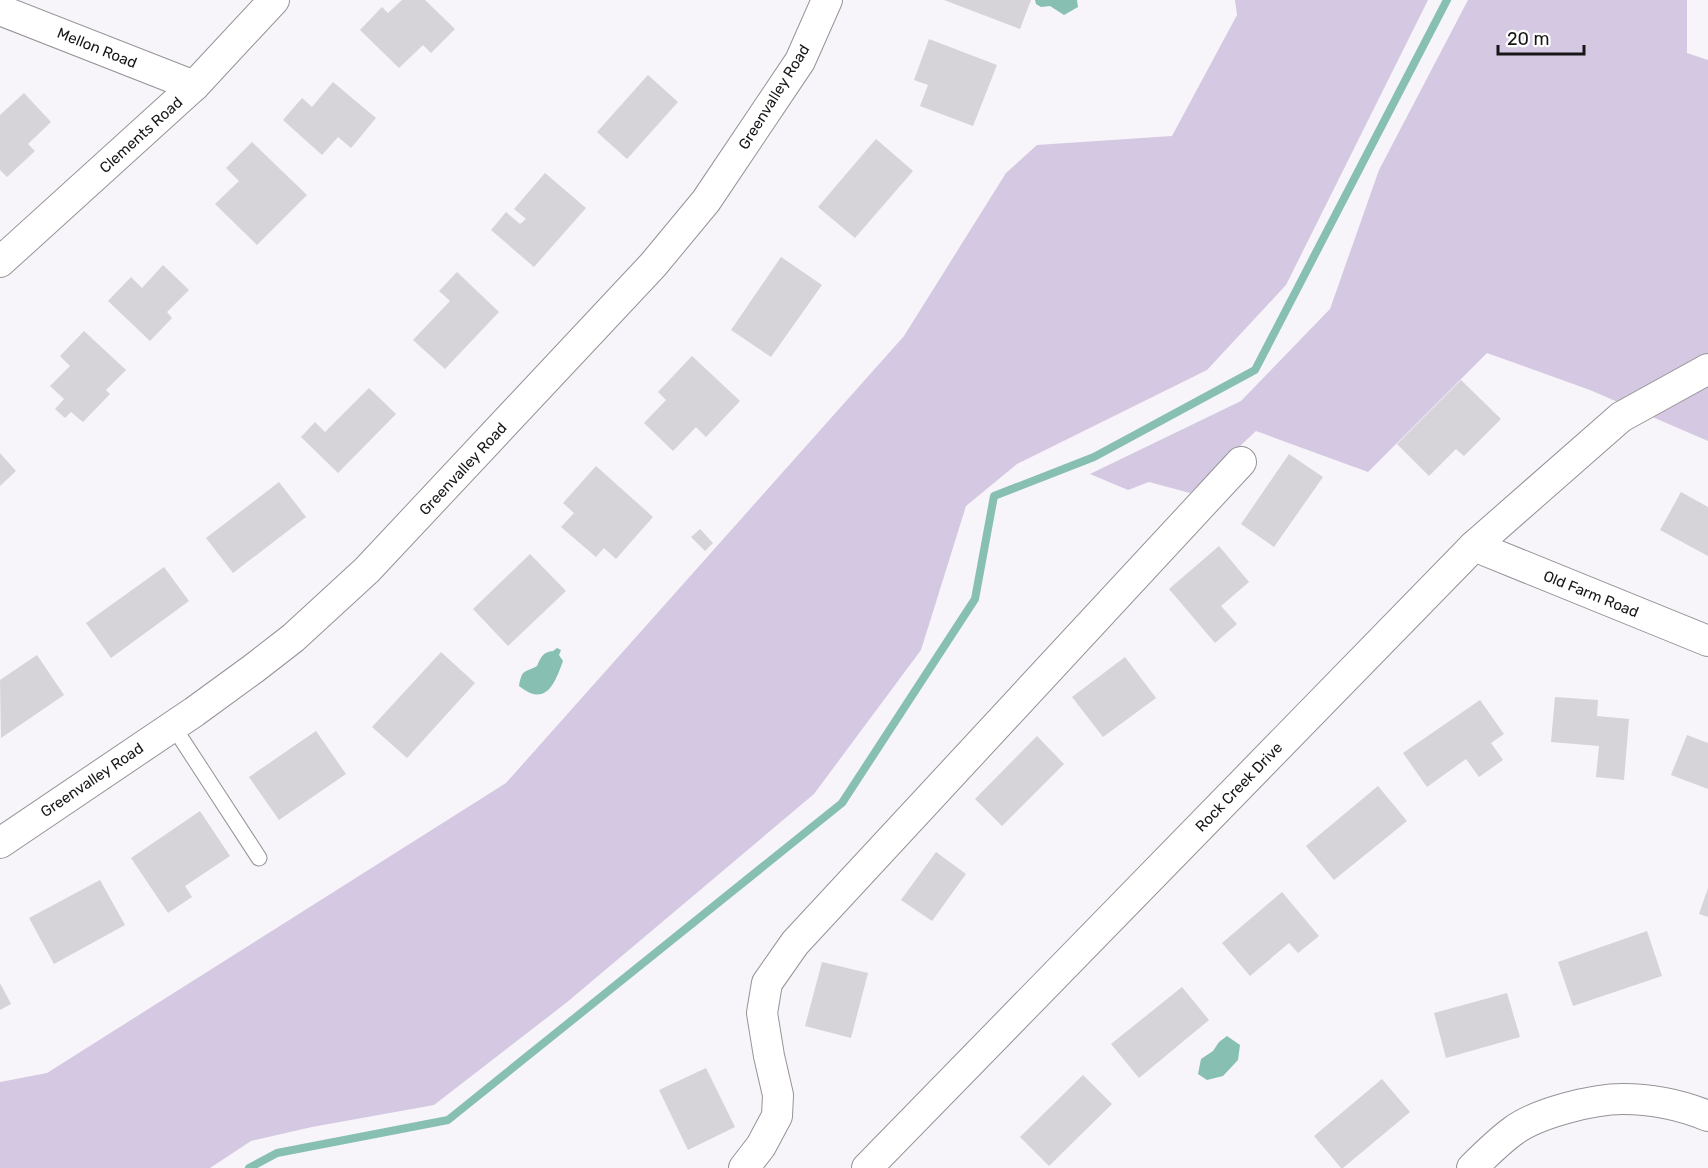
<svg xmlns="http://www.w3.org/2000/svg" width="1708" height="1168" font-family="Rubik,sans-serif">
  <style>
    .green { fill: #d4c8e2 }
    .water { fill: #87bfb3 }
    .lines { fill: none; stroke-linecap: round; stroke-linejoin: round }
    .stream { stroke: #87bfb3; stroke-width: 8 }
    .building { fill: #d6d4d8 }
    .service-casing { stroke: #959397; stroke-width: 17 }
    .minor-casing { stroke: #959397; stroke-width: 32 }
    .service { stroke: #fff; stroke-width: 15 }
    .minor { stroke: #fff; stroke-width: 30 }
    .labels { text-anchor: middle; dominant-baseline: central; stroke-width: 4.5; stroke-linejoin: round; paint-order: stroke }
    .street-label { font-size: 15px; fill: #181718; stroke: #fff }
  </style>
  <rect width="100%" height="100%" fill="#f7f5f9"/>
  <g class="green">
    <polygon points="1235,0 1428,0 1286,285 1207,370 1017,464 966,506 921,650 814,794 566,1003 434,1105 312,1127 251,1141 210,1168 0,1168 0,1082 47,1073 506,783 904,336 1006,173 1037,145 1172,136 1237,15"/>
    <polygon points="1468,0 1687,0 1687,53 1708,60 1708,441 1590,390 1487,353 1368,472 1256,431 1190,493 1149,482 1128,490 1090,474 1241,401 1330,309 1379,170"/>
  </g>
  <g class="water">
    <polygon points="1035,0 1077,0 1078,7 1064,15 1050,6 1041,7 1036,4"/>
    <path d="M557,648L561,650L559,655L563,661C555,683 546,708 519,686C522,669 524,673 537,666C541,657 543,652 553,651Z"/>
    <polygon points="1227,1036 1240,1045 1238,1060 1223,1076 1207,1080 1198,1074 1201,1059 1213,1051 1219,1042"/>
  </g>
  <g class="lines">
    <polyline class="stream" points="249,1168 277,1153 448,1120 842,803 975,599 994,496 1094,457 1255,370 1447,0"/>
  </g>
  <g class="building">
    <polygon points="402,0 425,0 455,29 431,53 423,45 399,68 360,30 382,7 388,13"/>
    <polygon points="944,0 1031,0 1020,29"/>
    <polygon points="929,39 997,65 973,126 920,106 928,85 914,80"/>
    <polygon points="648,75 678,102 627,159 597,132"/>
    <polygon points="333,82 376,118 351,148 338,137 322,155 283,120 302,98 312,107"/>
    <polygon points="24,93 51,122 28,144 35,151 7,177 0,170 0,115"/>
    <polygon points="876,139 913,171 855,238 818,207"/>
    <polygon points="252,142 307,195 257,245 215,204 239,181 226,168"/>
    <polygon points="545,173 586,208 534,267 491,230 506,212 520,224 526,219 514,209"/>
    <polygon points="781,257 822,285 771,357 731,330"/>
    <polygon points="163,265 189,290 167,312 172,318 150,341 108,301 131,277 142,288"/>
    <polygon points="457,272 499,312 445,369 413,340 450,301 439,291"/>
    <polygon points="84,331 126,370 106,390 110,394 83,422 71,412 65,418 55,409 64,399 50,386 70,366 60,356"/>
    <polygon points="692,356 740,401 706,437 696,427 673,451 644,423 666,400 658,392"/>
    <polygon points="1461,380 1501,419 1464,456 1456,449 1429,476 1397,444"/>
    <polygon points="369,388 396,414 338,473 301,437 315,422 325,432"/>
    <polygon points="0,453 16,471 0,486"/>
    <polygon points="1289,454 1323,477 1274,547 1241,524"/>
    <polygon points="596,466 653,517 616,559 604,548 596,557 561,527 574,513 563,503"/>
    <polygon points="279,482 306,517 233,573 206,538"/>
    <polygon points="1681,492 1708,507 1708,556 1660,530"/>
    <polygon points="700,529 713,543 705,551 691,537"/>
    <polygon points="1219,546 1249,582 1221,606 1237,624 1215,643 1169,589"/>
    <polygon points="530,554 566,591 508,646 473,609"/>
    <polygon points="164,567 189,601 111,658 86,623"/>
    <polygon points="441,652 475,683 407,758 372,727"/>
    <polygon points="37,655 64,695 1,738 0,680"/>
    <polygon points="1125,657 1156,698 1103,737 1072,697"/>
    <polygon points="1555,697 1598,700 1597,716 1629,719 1624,780 1596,777 1599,746 1551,742"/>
    <polygon points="1480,700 1504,734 1491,743 1503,760 1479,777 1466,759 1427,787 1403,753"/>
    <polygon points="316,731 346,774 279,820 249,777"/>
    <polygon points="1687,735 1708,743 1708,789 1671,775"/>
    <polygon points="1037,736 1064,764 1002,826 975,799"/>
    <polygon points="1378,786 1407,821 1334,880 1306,846"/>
    <polygon points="200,811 230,856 185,886 192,897 168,913 131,858"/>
    <polygon points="936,852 966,874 932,921 901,900"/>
    <polygon points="100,880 125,925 54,964 29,918"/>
    <polygon points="1708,888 1708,917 1699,914"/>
    <polygon points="1282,892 1319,936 1298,953 1289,943 1250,976 1222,943"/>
    <polygon points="1647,931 1662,976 1573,1006 1558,962"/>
    <polygon points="822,962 868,973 851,1038 805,1026"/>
    <polygon points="0,983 11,1004 0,1010"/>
    <polygon points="1182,987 1209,1020 1139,1078 1111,1044"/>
    <polygon points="1507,993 1520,1037 1446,1058 1434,1013"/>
    <polygon points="706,1068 735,1127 688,1150 659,1090"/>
    <polygon points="1083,1075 1112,1104 1049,1166 1020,1137"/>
    <polygon points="1382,1079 1410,1112 1343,1168 1341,1168 1314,1136"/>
  </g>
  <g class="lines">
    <defs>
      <polyline id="service" points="173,726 259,858"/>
      <g id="minor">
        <polyline points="0,10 194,86"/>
        <polyline points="0,262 194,86 274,0"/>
        <polyline points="1474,546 1708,641"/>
        <polyline points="0,843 194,712 253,669 293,638 367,570 653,265 706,201 800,61 827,0"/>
        <polyline points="744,1168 761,1146 777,1116 778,1095 769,1056 762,1013 767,983 795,943 1241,462"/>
        <polyline points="867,1168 1474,546 1621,417 1708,369"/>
        <path d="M1472,1168C1485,1155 1498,1142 1513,1131C1537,1113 1593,1099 1623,1099C1652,1099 1681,1105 1708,1116"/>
      </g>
    </defs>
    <use href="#service" class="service-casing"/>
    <use href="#minor" class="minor-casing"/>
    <use href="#service" class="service"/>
    <use href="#minor" class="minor"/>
  </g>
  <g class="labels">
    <g class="street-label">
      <text transform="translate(97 48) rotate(22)">Mellon Road</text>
      <text transform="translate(774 97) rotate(-58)">Greenvalley Road</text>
      <text transform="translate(141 135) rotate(-42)">Clements Road</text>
      <text transform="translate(463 469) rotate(-47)">Greenvalley Road</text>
      <text transform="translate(1591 594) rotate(22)">Old Farm Road</text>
      <text transform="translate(92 780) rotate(-34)">Greenvalley Road</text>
      <text transform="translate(1239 787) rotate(-46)">Rock Creek Drive</text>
    </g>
  </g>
  <path d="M1498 45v9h86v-9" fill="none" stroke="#181718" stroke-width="3"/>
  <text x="1507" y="45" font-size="18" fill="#181718" stroke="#ffffff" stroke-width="4.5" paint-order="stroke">20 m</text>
</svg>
